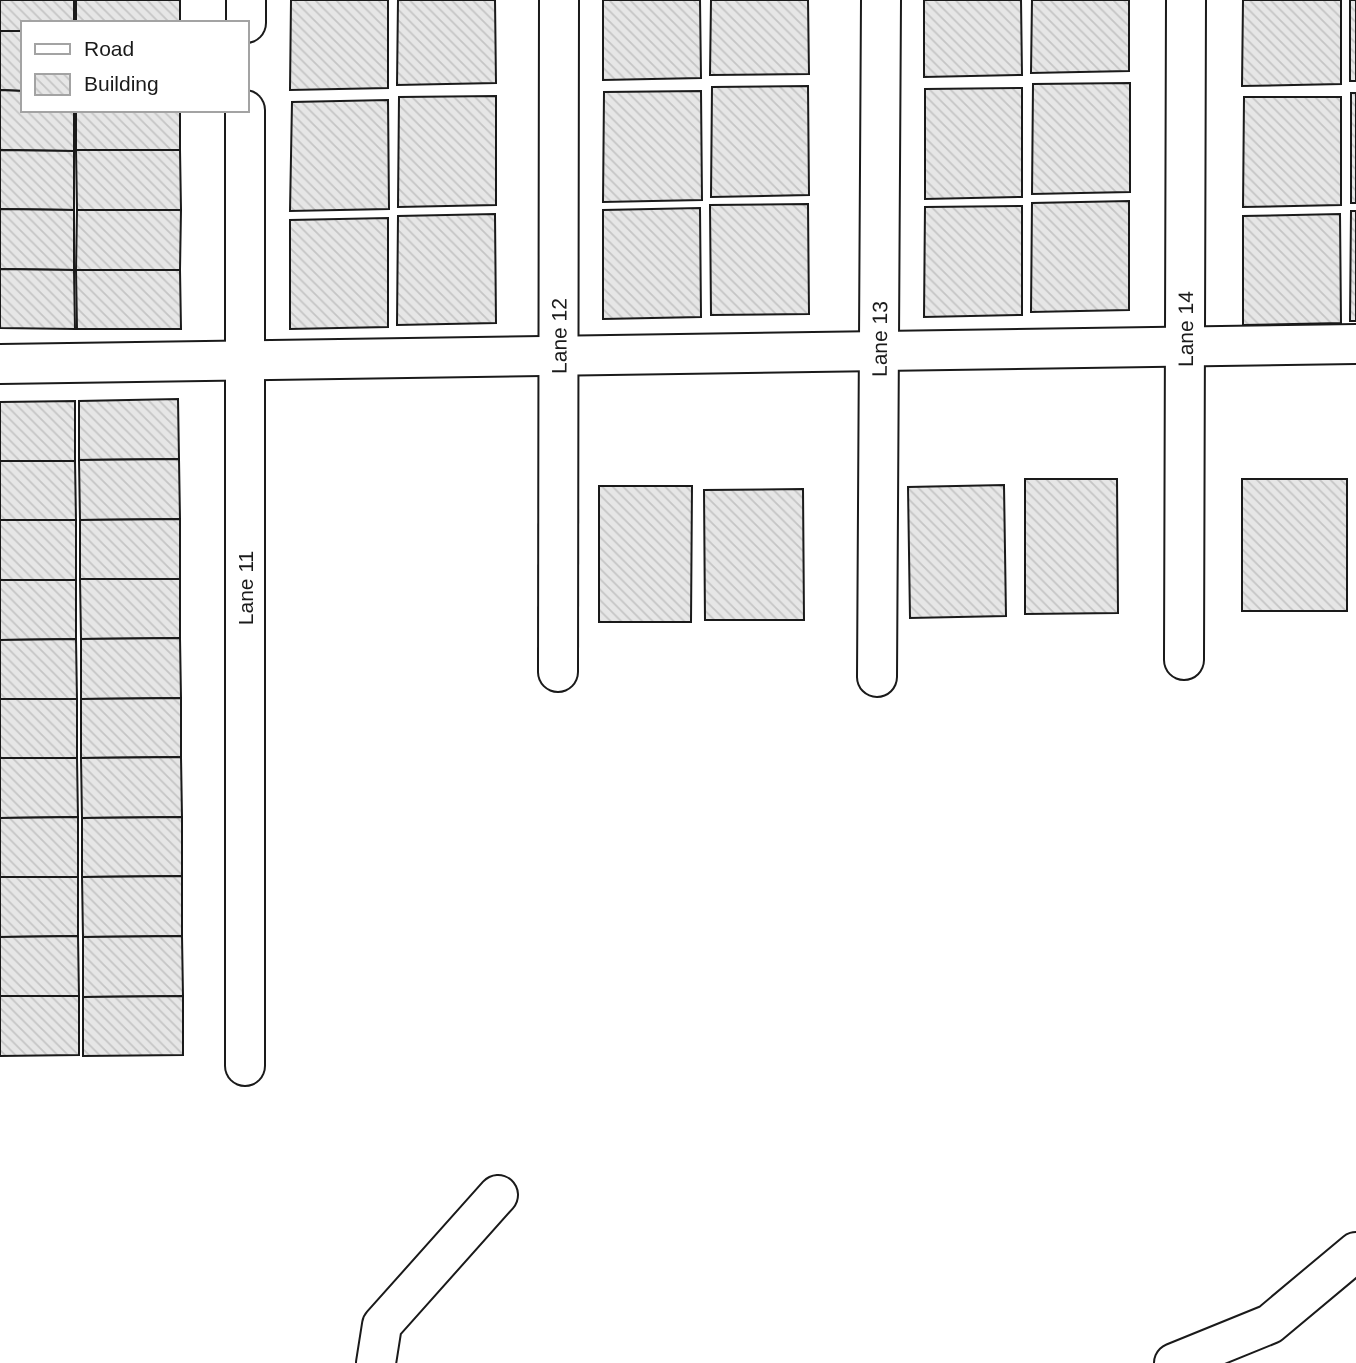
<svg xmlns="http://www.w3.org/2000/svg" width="1356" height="1363" font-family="Arial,sans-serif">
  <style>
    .building { fill: url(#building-back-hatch); stroke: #1a1a1a; stroke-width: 2 }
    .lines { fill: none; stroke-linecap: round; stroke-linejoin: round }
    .minor-casing { stroke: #1a1a1a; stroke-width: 42 }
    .minor { stroke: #fff; stroke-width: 38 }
    .labels { text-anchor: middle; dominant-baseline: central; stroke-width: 5; stroke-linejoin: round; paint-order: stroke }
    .street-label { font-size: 21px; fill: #1a1a1a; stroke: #fff }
  </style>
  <defs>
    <pattern id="building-back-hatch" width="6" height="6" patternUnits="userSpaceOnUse" patternTransform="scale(1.75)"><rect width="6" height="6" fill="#e6e6e6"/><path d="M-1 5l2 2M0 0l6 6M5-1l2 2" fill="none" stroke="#c5c5c5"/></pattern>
  </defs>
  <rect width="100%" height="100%" fill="#fff"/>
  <g class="building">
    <polygon points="0,0 74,0 74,23 23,23 23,31 0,31"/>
    <rect x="76" y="0" width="104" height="23"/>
    <polygon points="291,0 388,0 388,88 290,90"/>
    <polygon points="398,0 495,0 496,83 397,85"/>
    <polygon points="603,0 700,0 701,78 603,80"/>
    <polygon points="711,0 808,0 809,74 710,75"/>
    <polygon points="924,0 1021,0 1022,75 924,77"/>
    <polygon points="1032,0 1129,0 1129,71 1031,73"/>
    <polygon points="1243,0 1341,0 1341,84 1242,86"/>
    <rect x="1350" y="0" width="6" height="81"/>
    <polygon points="0,31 23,31 23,91 0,90"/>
    <polygon points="1130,83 1130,192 1032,194 1033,84"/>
    <polygon points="808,86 809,195 711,197 712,87"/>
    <polygon points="1022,88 1022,197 925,199 925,89"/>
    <polygon points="0,90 23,91 23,110 74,110 74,151 0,150"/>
    <polygon points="701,91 702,200 603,202 604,92"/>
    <rect x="1351" y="93" width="5" height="110"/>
    <polygon points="496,96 496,205 398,207 399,97"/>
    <polygon points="1244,97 1341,97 1341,205 1243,207"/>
    <polygon points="388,100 389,209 290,211 292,102"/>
    <rect x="76" y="110" width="104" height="40"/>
    <polygon points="0,150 74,151 74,210 0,209"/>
    <polygon points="76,150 180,150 181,210 77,210"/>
    <polygon points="1129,201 1129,310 1031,312 1032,203"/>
    <polygon points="808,204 809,314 711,315 710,205"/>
    <polygon points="1022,206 1022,315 924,317 925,207"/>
    <polygon points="700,208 701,317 603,319 603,210"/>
    <polygon points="0,209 74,210 74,270 0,269"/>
    <polygon points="77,210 181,210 180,270 76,270"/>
    <polygon points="1351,211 1356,211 1356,321 1350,321"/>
    <polygon points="495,214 496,323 397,325 398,216"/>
    <polygon points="1340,214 1341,323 1243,325 1243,216"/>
    <polygon points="388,218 388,327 290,329 290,220"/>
    <polygon points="0,269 74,270 75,329 0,328"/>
    <polygon points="76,270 180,270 181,329 77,329"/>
    <polygon points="178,399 179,459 79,460 79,401"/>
    <polygon points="75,401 75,461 0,461 0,402"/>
    <polygon points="179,459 180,519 80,520 79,460"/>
    <polygon points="0,461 75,461 76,520 0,520"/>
    <polygon points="1025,479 1117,479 1118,613 1025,614"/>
    <rect x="1242" y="479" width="105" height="132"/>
    <polygon points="1004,485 1006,616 910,618 908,487"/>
    <polygon points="599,486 692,486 691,622 599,622"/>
    <polygon points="803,489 804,620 705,620 704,490"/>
    <polygon points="180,519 180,579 80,579 80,520"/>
    <rect x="0" y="520" width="76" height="60"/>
    <polygon points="80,579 180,579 180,638 81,639"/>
    <polygon points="0,580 76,580 76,639 0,640"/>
    <polygon points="180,638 181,698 81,699 81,639"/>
    <polygon points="76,639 77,699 0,699 0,640"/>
    <polygon points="181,698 181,757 81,758 81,699"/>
    <rect x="0" y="699" width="77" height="59"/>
    <polygon points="181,757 182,817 82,818 81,758"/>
    <polygon points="0,758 77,758 78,817 0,818"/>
    <polygon points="78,817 78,877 0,877 0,818"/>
    <polygon points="182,817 182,876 82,877 82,818"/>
    <polygon points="182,876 182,936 83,937 82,877"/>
    <polygon points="0,877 78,877 78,936 0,937"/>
    <polygon points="78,936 79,996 0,996 0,937"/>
    <polygon points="182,936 183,996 83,997 83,937"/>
    <polygon points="0,996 79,996 79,1055 0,1056"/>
    <polygon points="183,996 183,1055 83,1056 83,997"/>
  </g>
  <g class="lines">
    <defs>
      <g id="minor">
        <polyline points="246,23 246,0"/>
        <polyline points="0,364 1356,344"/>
        <path id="s1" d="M1184,660L1186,0"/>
        <path id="s2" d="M558,672L559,0"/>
        <path id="s3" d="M877,677L881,0"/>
        <polyline points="245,1066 245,110"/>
        <polyline points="376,1363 382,1325 498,1195"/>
        <polyline points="1174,1363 1270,1324 1356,1252"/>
      </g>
    </defs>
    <use href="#minor" class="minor-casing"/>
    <use href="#minor" class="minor"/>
  </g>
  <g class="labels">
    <g class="street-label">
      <text stroke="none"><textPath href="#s1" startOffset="331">Lane 14</textPath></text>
      <text stroke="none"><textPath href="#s2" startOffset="336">Lane 12</textPath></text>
      <text stroke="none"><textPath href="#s3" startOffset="338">Lane 13</textPath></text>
      <text transform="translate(245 588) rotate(-90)">Lane 11</text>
    </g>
  </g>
  <rect x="21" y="21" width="228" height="91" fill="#ffffff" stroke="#a3a3a3" stroke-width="2"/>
  <rect x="35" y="44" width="35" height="10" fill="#ffffff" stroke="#a3a3a3" stroke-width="2"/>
  <text x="84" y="56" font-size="21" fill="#1a1a1a">Road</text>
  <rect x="35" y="74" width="35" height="21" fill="url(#building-back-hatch)" stroke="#a3a3a3" stroke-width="2"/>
  <text x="84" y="91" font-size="21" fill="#1a1a1a">Building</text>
</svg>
